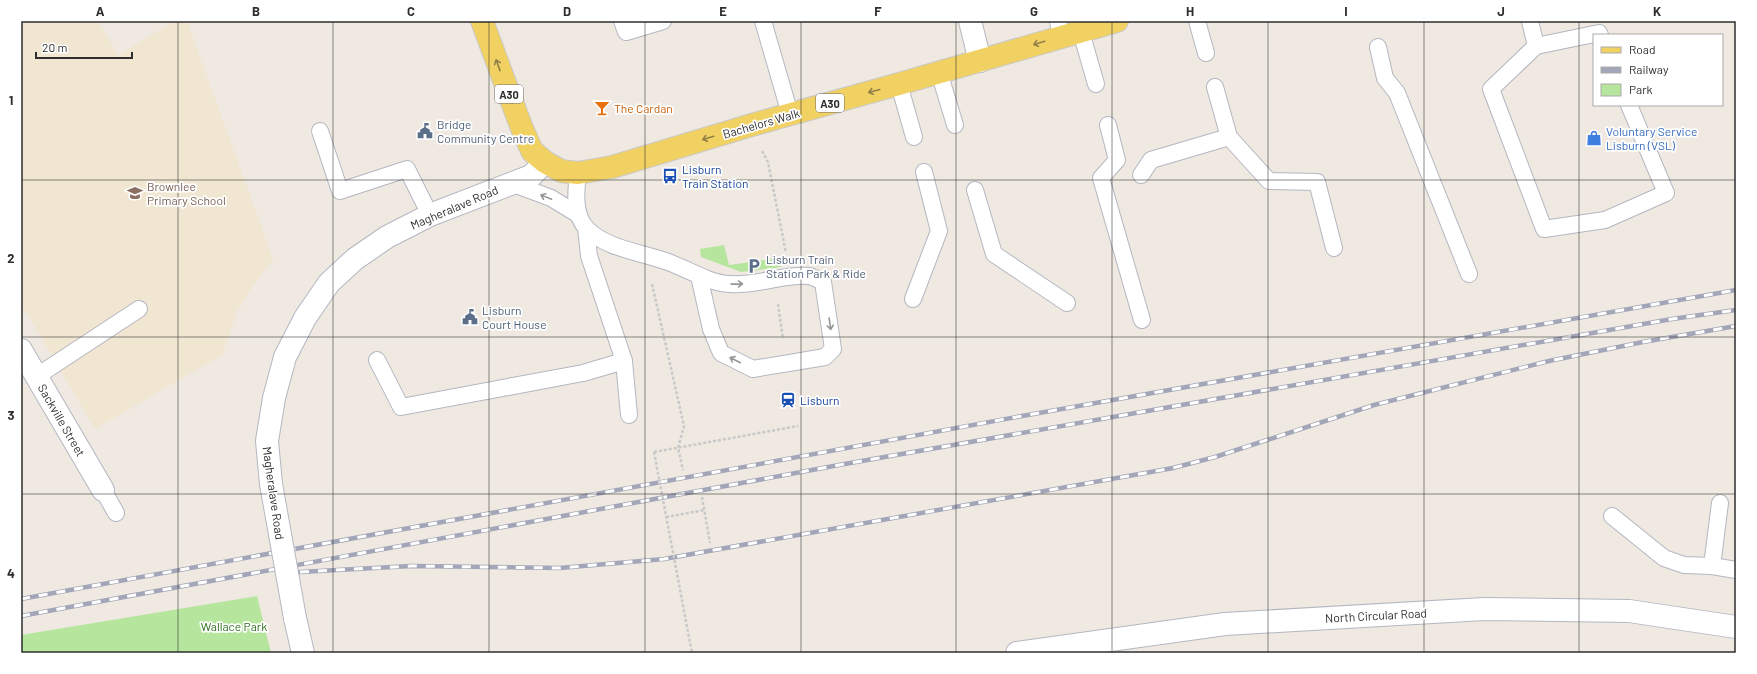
<svg xmlns="http://www.w3.org/2000/svg" width="1757" height="674" font-family="Barlow,sans-serif">
  <style>
    .education { fill: #f0e6d1 }
    .green { fill: #b6e59e }
    .lines { fill: none; stroke-linecap: round; stroke-linejoin: round }
    .lane-casing { stroke: #b4b7c1; stroke-width: 18 }
    .street-casing { stroke: #b4b7c1; stroke-width: 24 }
    .secondary-casing { stroke: #b4b7c1; stroke-width: 24 }
    .primary-casing { stroke: #c9c9c9; stroke-width: 24 }
    .path { stroke: #c9c9c9; stroke-width: 2.5; stroke-dasharray: 3 2; stroke-linecap: butt }
    .lane { stroke: #fff; stroke-width: 16 }
    .street { stroke: #fff; stroke-width: 22 }
    .secondary { stroke: #fff; stroke-width: 22 }
    .primary { stroke: #f2d163; stroke-width: 22 }
    .rail-casing { stroke: #a3a6b8; stroke-width: 4.5 }
    .rail { stroke: #fff; stroke-width: 3; stroke-dasharray: 9; stroke-linecap: butt }
    .secondary-bridge-casing { stroke: #b4b7c1; stroke-width: 24; stroke-linecap: butt }
    .path-bridge { stroke: #c9c9c9; stroke-width: 2.5; stroke-dasharray: 3 2; stroke-linecap: butt }
    .secondary-bridge { stroke: #fff; stroke-width: 22 }
    .oneway { stroke: #908048 }
    .oneway2 { stroke: #969696 }
    .grid { fill: none; stroke: #2e2e2e; stroke-width: 1; stroke-opacity: 0.55 }
    .labels { text-anchor: middle; dominant-baseline: central; stroke-width: 3.5; stroke-linejoin: round; paint-order: stroke }
    .shield { fill: #fff; stroke: #6d6d6d; stroke-width: 1 }
    .shield-label { font-size: 11px; font-weight: bold; fill: #2e2e2e }
    .food-label { font-size: 12px; fill: #c56008; stroke: #fff; text-anchor: start }
    .street-label { font-size: 12px; fill: #2e2e2e; stroke: #fff }
    .service-label { font-size: 12px; fill: #4e5e75; stroke: #fff; text-anchor: start }
    .shop-label { font-size: 12px; fill: #366cbe; stroke: #fff; text-anchor: start }
    .transit-label { font-size: 12px; fill: #164399; stroke: #fff; text-anchor: start }
    .education-label { font-size: 12px; fill: #785e54; stroke: #fff; text-anchor: start }
    .park-label { font-size: 12px; fill: #2c6e1b; stroke: #fff }
    .neatline { fill: none; stroke: #2e2e2e; stroke-width: 1.5 }
    .grid-label { font-size: 13px; text-anchor: middle; font-weight: bold; fill: #2e2e2e }
  </style>
  <rect width="100%" height="100%" fill="#efe9e1"/>
  <polygon class="education" points="21,21 98,21 118,55 175,21 187,21 273,259 254,284 237,312 222,355 95,429 21,303"/>
  <g class="green">
    <polygon points="724,245 729,265 780,258 781,267 741,272 701,257 700,249"/>
    <polygon points="257,596 271,653 21,653 21,635"/>
  </g>
  <g class="lines">
    <defs>
      <g id="lane">
        <polyline points="622,21 626,32 663,21"/>
        <polyline points="763,21 790,114"/>
        <polyline points="1058,21 1061,37"/>
        <polyline points="1197,21 1206,53"/>
        <polyline points="1530,21 1536,46"/>
        <polyline points="1081,32 1096,84"/>
        <polyline points="1600,35 1599,33 1536,46 1491,89 1544,229 1605,220 1666,193 1629,105"/>
        <polyline points="1378,47 1385,78 1397,93 1469,274"/>
        <polyline points="939,72 955,125"/>
        <polyline points="899,84 914,137"/>
        <polyline points="1215,87 1229,137 1269,181 1317,182 1334,248"/>
        <polyline points="1108,125 1117,160 1101,178 1142,320"/>
        <polyline points="320,131 340,191 407,169 430,215"/>
        <path d="M578,173C576,190 573,215 587,229C607,249 641,252 668,262C688,269 708,283 730,284C757,286 783,274 809,276C814,277 819,280 823,282L833,349L825,357L753,369L721,353L711,329L699,276"/>
        <polyline points="1141,175 1151,160 1229,137"/>
        <polyline points="511,183 551,198 579,215"/>
        <polyline points="975,190 994,254 1067,303"/>
        <polyline points="586,228 589,256 624,361 629,415"/>
        <polyline points="913,299 939,231 924,172"/>
        <polyline points="377,360 401,407 583,373 624,361"/>
        <polyline points="37,376 139,309"/>
        <polyline points="103,490 116,513"/>
        <polyline points="1612,516 1664,558 1684,565 1712,566 1736,570"/>
        <polyline points="1712,566 1720,503"/>
      </g>
      <g id="street">
        <polyline points="970,21 980,61"/>
        <polyline points="21,350 103,490"/>
        <polyline points="1017,653 1225,624 1484,609 1629,611 1736,627"/>
      </g>
      <g id="secondary">
        <polyline points="271,484 267,441 274,398 285,357 305,318 329,283 355,259 387,237 430,215 531,176 545,162"/>
        <polyline points="295,618 303,653"/>
      </g>
      <polyline id="primary" points="482,21 521,126 532,151 545,162 561,171 578,173 612,167 755,124 899,84 1117,21"/>
    </defs>
    <use href="#lane" class="lane-casing"/>
    <use href="#street" class="street-casing"/>
    <use href="#secondary" class="secondary-casing"/>
    <use href="#primary" class="primary-casing"/>
    <g class="path">
      <polyline points="762,151 768,162 786,253"/>
      <polyline points="652,284 684,426 678,448 683,470"/>
      <polyline points="778,304 783,339"/>
      <polyline points="654,452 798,426"/>
      <polyline points="702,497 710,543"/>
      <polyline points="666,517 705,510"/>
    </g>
    <use href="#lane" class="lane"/>
    <use href="#street" class="street"/>
    <use href="#secondary" class="secondary"/>
    <use href="#primary" class="primary"/>
    <defs>
      <g id="rail">
        <polyline points="282,573 411,566 560,568 664,559 1173,468 1215,457 1374,405 1549,361 1643,342 1736,326"/>
        <polyline points="21,599 1022,416 1736,290"/>
        <polyline points="21,616 839,465 1672,319 1736,310"/>
      </g>
    </defs>
    <use href="#rail" class="rail-casing"/>
    <use href="#rail" class="rail"/>
    <defs>
      <polyline id="secondary-bridge" points="271,484 295,618"/>
    </defs>
    <use href="#secondary-bridge" class="secondary-bridge-casing"/>
    <polyline class="path-bridge" points="654,452 692,653"/>
    <use href="#secondary-bridge" class="secondary-bridge"/>
  </g>
  <defs><path id="oneway-shaft" d="M-6 0H5M1.5-3L5.5 0L1.5 3" fill="none" stroke-width="1.6" stroke-linecap="round" stroke-linejoin="round"/></defs>
  <g class="oneway">
    <use href="#oneway-shaft" transform="translate(1039 43) rotate(163)"/>
    <use href="#oneway-shaft" transform="translate(498 65) rotate(-110)"/>
    <use href="#oneway-shaft" transform="translate(874 91) rotate(165)"/>
    <use href="#oneway-shaft" transform="translate(708 138) rotate(163)"/>
  </g>
  <g class="oneway2">
    <use href="#oneway-shaft" transform="translate(546 197) rotate(-158)"/>
    <use href="#oneway-shaft" transform="translate(737 284) rotate(-1)"/>
    <use href="#oneway-shaft" transform="translate(830 324) rotate(81)"/>
    <use href="#oneway-shaft" transform="translate(735 360) rotate(-153)"/>
  </g>
  <path class="grid" d="M178,21V653M333,21V653M489,21V653M645,21V653M801,21V653M956,21V653M1112,21V653M1268,21V653M1424,21V653M1579,21V653M21,180H1736M21,337H1736M21,494H1736"/>
  <defs>
    <symbol id="bar-bare" viewBox="-9 -9 18 18"><path d="M-6-5H6L.8 .8V4.5H3.5V6h-7V4.5H-.8V.8Z" fill="#e8710a" stroke="#fff" stroke-width="2.5" paint-order="stroke"/></symbol>
    <symbol id="civic-bare" viewBox="-9 -9 18 18"><path d="M-.6-6.5H3V-4.5H.6V-3L4-1V1h2V6H-6V1h2V-1L-.6-3ZM-1.2 2.5V6h2.4V2.5Z" fill="#5c6f8a" stroke="#fff" stroke-width="2.5" paint-order="stroke"/></symbol>
    <symbol id="shop-bare" viewBox="-9 -9 18 18"><path d="M-5-2.5h2.3a2.7 3.5 0 0 1 5.4 0H5L5.5 6h-11ZM-1.5-2.5h3a1.5 2.3 0 0 0-3 0Z" fill="#3f7fe0" stroke="#fff" stroke-width="2.5" paint-order="stroke"/></symbol>
    <symbol id="bus-bare" viewBox="-9 -9 18 18"><path d="M-5-6H5V4H4V6H2V4H-2V6H-4V4H-5ZM-3.5-4V0h7V-4ZM-3.5 1.2v1.5H-2V1.2ZM2 1.2v1.5H3.5V1.2Z" fill="#1a4fb4" stroke="#fff" stroke-width="2.5" paint-order="stroke"/></symbol>
    <symbol id="school-bare" viewBox="-9 -9 18 18"><path d="M0-5L7-2L0 1L-7-2ZM-4 1L0 2.5L4 1V4Q0 6-4 4Z" fill="#8d6e63" stroke="#fff" stroke-width="2.5" paint-order="stroke"/></symbol>
    <symbol id="parking-bare" viewBox="-9 -9 18 18"><path d="M-3.5-5.5H1a3.5 3.5 0 0 1 0 7H-1V5.5H-3.5ZM-1-3.4V-.6H.8a1.4 1.4 0 0 0 0-2.8Z" fill="#5c6f8a" stroke="#fff" stroke-width="2.5" paint-order="stroke"/></symbol>
    <symbol id="station-bare" viewBox="-9 -9 18 18"><path d="M-3-6H3Q5-6 5-4V2Q5 4 3 4L4.5 6H3L1.5 4h-3L-3 6H-4.5L-3 4Q-5 4-5 2V-4Q-5-6-3-6ZM-3.5-4v3h7v-3ZM-3.5 1v1.5H-2V1ZM2 1v1.5H3.5V1Z" fill="#1a4fb4" stroke="#fff" stroke-width="2.5" paint-order="stroke"/></symbol>
  </defs>
  <g fill-rule="evenodd">
    <use href="#bar-bare" x="591" y="97" width="22" height="22"/>
    <use href="#civic-bare" x="414" y="120" width="22" height="22"/>
    <use href="#shop-bare" x="1583" y="127" width="22" height="22"/>
    <use href="#bus-bare" x="659" y="165" width="22" height="22"/>
    <use href="#school-bare" x="124" y="182" width="22" height="22"/>
    <use href="#parking-bare" x="743" y="255" width="22" height="22"/>
    <use href="#civic-bare" x="459" y="306" width="22" height="22"/>
    <use href="#station-bare" x="777" y="389" width="22" height="22"/>
  </g>
  <g class="labels">
    <g class="shield">
      <rect x="495" y="85" width="28" height="18" rx="3"/>
      <rect x="816" y="94" width="28" height="18" rx="3"/>
    </g>
    <g class="shield-label">
      <text x="509" y="94">A30</text>
      <text x="830" y="103">A30</text>
    </g>
    <g class="food-label">
      <text x="614" y="108">The Cardan</text>
    </g>
    <g class="street-label">
      <text transform="translate(761 123) rotate(-16)">Bachelors Walk</text>
      <text transform="translate(454 207) rotate(-23)">Magheralave Road</text>
      <text transform="translate(62 420) rotate(60)">Sackville Street</text>
      <text transform="translate(274 493) rotate(82)">Magheralave Road</text>
      <text transform="translate(1376 615) rotate(-3)">North Circular Road</text>
    </g>
    <g class="service-label">
      <text x="437" y="124">Bridge<tspan x="437" dy="14">Community Centre</tspan></text>
      <text x="766" y="259">Lisburn Train<tspan x="766" dy="14">Station Park &amp; Ride</tspan></text>
      <text x="482" y="310">Lisburn<tspan x="482" dy="14">Court House</tspan></text>
    </g>
    <g class="shop-label">
      <text x="1606" y="131">Voluntary Service<tspan x="1606" dy="14">Lisburn (VSL)</tspan></text>
    </g>
    <g class="transit-label">
      <text x="682" y="169">Lisburn<tspan x="682" dy="14">Train Station</tspan></text>
      <text x="800" y="400">Lisburn</text>
    </g>
    <g class="education-label">
      <text x="147" y="186">Brownlee<tspan x="147" dy="14">Primary School</tspan></text>
    </g>
    <g class="park-label">
      <text x="234" y="626">Wallace Park</text>
    </g>
  </g>
  <rect width="1757" height="674" fill="none" stroke="#ffffff" stroke-width="44"/>
  <rect x="1593" y="34" width="130" height="72" fill="#ffffff" stroke="#ababab"/>
  <rect x="1601" y="47" width="20" height="6" fill="#f2d163" stroke="#ababab"/>
  <text x="1629" y="54" font-size="12" fill="#2e2e2e">Road</text>
  <rect x="1601" y="67" width="20" height="6" fill="#a3a6b8" stroke="#ababab"/>
  <text x="1629" y="74" font-size="12" fill="#2e2e2e">Railway</text>
  <rect x="1601" y="84" width="20" height="12" fill="#b6e59e" stroke="#ababab"/>
  <text x="1629" y="94" font-size="12" fill="#2e2e2e">Park</text>
  <path d="M36 52v6h96v-6" fill="none" stroke="#2e2e2e" stroke-width="2"/>
  <text x="42" y="52" font-size="12" fill="#2e2e2e" stroke="#ffffff" stroke-width="3" paint-order="stroke">20 m</text>
  <rect x="22" y="22" width="1713" height="630" class="neatline"/>
  <g class="grid-label">
    <text x="100" y="16">A</text>
    <text x="256" y="16">B</text>
    <text x="411" y="16">C</text>
    <text x="567" y="16">D</text>
    <text x="723" y="16">E</text>
    <text x="878" y="16">F</text>
    <text x="1034" y="16">G</text>
    <text x="1190" y="16">H</text>
    <text x="1346" y="16">I</text>
    <text x="1501" y="16">J</text>
    <text x="1657" y="16">K</text>
    <text x="11" y="105">1</text>
    <text x="11" y="263">2</text>
    <text x="11" y="420">3</text>
    <text x="11" y="578">4</text>
  </g>
</svg>
